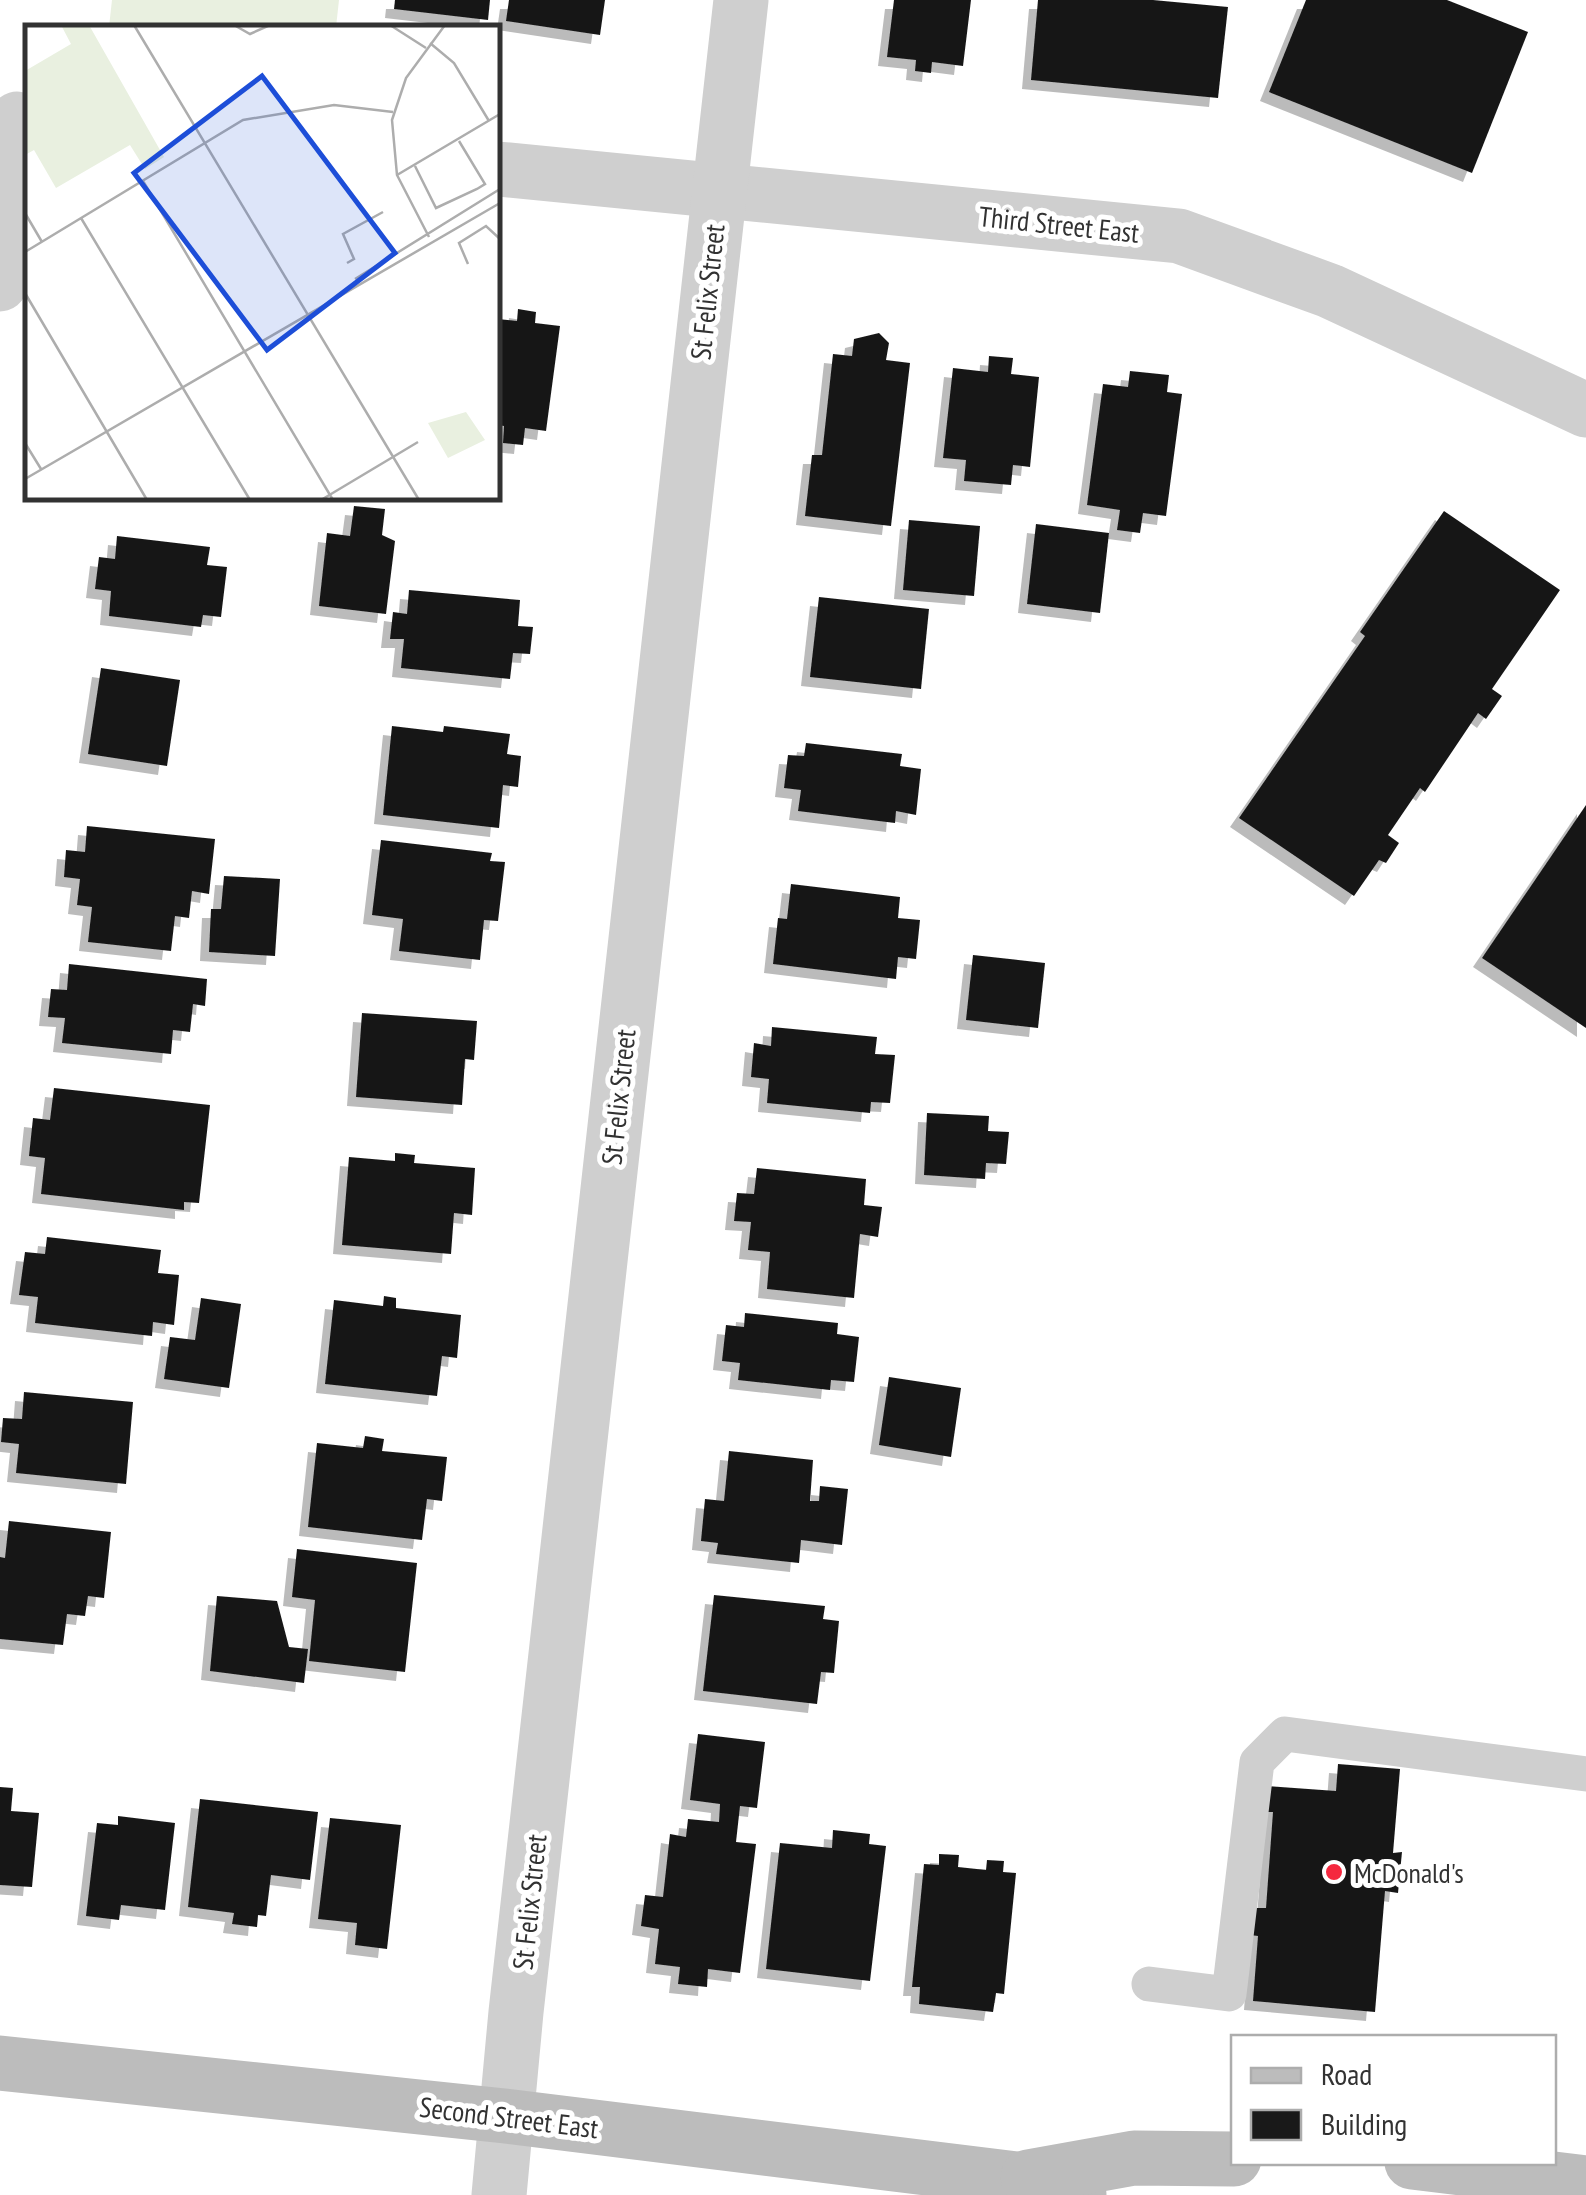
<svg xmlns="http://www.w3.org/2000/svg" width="1586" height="2195" font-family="'PT Sans Narrow',sans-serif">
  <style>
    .green { fill: #e9f0e0 }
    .building { fill: #191919; filter: url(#shadow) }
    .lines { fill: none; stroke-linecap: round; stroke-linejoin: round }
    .lane { stroke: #cfcfcf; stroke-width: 35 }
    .street { stroke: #cfcfcf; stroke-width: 55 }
    .secondary { stroke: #bcbcbc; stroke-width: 55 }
    .poi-dot { fill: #f5283f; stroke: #fff; stroke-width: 4 }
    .labels { text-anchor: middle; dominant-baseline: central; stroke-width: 10; stroke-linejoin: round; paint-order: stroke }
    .street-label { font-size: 28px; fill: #323232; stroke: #fff }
    .poi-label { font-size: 28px; fill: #323232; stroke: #fff; text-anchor: start }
    .inset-road { fill: none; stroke: #adadad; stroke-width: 2.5 }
    .view { fill: #1d4ed8; fill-opacity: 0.15; stroke: #1d4ed8; stroke-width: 5 }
    .inset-edge { fill: none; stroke: #323232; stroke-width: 5 }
  </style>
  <defs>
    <filter id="shadow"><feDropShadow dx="-9" dy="9" stdDeviation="0" flood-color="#0004"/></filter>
  </defs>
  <rect width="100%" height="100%" fill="#fff"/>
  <polygon class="green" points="112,0 339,0 336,27 109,27"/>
  <g class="building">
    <polygon points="395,0 490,0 488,20 394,9"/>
    <polygon points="509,0 605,0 600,35 506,21"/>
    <polygon points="894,0 971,0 963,66 932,62 931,73 915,71 916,60 887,57"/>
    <polygon points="1038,0 1153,0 1228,7 1218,98 1031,80"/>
    <polygon points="1306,0 1447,0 1528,32 1472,173 1269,92"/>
    <polygon points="518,309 536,312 535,323 560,326 546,431 525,428 523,445 503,443 504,426 498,425 498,319 517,321"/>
    <polygon points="879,333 889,343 886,360 910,363 891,526 805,516 812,455 822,455 833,354 852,356 854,339"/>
    <polygon points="989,356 1013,358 1011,374 1039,377 1030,467 1013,465 1011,485 964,481 966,460 943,458 953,368 988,372"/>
    <polygon points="1130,371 1169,375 1167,392 1182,394 1166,516 1143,513 1140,533 1117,530 1120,510 1087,505 1103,384 1128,387"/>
    <polygon points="354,506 385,509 382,535 395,541 386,614 319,606 327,533 350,536"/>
    <polygon points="1444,511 1560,590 1492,689 1502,696 1486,719 1478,713 1425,792 1420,788 1388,835 1399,843 1386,863 1379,860 1354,896 1239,818 1365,636 1360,632"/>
    <polygon points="909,520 980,526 974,596 903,590"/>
    <polygon points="1036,524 1109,533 1100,613 1027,604"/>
    <polygon points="117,536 210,547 207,565 227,567 221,617 203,615 201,627 109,616 111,591 95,589 99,557 115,559"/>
    <polygon points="409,590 520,600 518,626 533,627 530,654 513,653 510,679 401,668 404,639 390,639 393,612 407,614"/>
    <polygon points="819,597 929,609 921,689 810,677"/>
    <polygon points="101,668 180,680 167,766 88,754"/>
    <polygon points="392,726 443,732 444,726 510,734 507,754 521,756 518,787 503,785 499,828 383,815"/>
    <polygon points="806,743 902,754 900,766 921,769 916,815 896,811 895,823 798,811 801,790 784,788 788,755 804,756"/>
    <polygon points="1586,805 1586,1028 1482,958"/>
    <polygon points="87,826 215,839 209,894 192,891 189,918 175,916 171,951 88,942 92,907 77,905 80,879 64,877 66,850 85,852"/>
    <polygon points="381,840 492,853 490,861 505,862 498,921 484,920 480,960 399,951 403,919 372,915"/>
    <polygon points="224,876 280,879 275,956 209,952 211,909 221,909"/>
    <polygon points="791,884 900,897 898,918 920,920 916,959 898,957 896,979 773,964 778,918 787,919"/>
    <polygon points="973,955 1045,963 1038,1028 966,1020"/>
    <polygon points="69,964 207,979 205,1006 193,1004 190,1032 173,1030 171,1054 62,1043 65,1018 48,1017 51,989 67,990"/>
    <polygon points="362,1013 477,1021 474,1060 465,1059 462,1105 356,1097"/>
    <polygon points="772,1027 877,1037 875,1054 895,1055 890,1103 871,1102 870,1113 767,1103 769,1079 751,1077 754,1043 771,1046"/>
    <polygon points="54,1088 210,1105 199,1203 184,1202 184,1210 41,1194 45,1158 29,1156 33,1118 50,1120"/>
    <polygon points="927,1113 989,1116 988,1131 1009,1132 1006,1164 986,1163 985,1179 924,1175"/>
    <polygon points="395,1153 415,1155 414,1163 475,1168 472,1215 454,1213 451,1254 342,1245 349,1157 395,1161"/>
    <polygon points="757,1168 866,1179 864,1205 882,1207 878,1237 860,1234 854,1298 767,1289 770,1252 748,1250 751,1222 734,1221 737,1193 754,1194"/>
    <polygon points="47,1237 161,1250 158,1273 179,1275 174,1325 153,1322 152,1336 35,1323 38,1297 19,1295 25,1252 45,1254"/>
    <polygon points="384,1296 396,1298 396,1308 461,1315 457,1358 442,1356 437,1396 325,1384 334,1300 383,1306"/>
    <polygon points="201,1298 241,1304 229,1388 164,1379 170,1337 195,1340"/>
    <polygon points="745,1313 838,1323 837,1334 859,1337 854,1382 831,1380 830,1390 738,1380 740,1363 722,1361 726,1325 744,1327"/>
    <polygon points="889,1377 961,1388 951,1457 879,1445"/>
    <polygon points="24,1392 133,1402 126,1484 16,1473 19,1444 1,1442 3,1418 22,1419"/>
    <polygon points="365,1436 384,1439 382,1451 447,1457 442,1501 427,1499 422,1540 308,1527 317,1443 363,1448"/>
    <polygon points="729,1451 813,1460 810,1501 819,1501 820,1486 848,1489 842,1545 801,1540 799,1563 716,1554 718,1543 701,1541 705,1499 724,1501"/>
    <polygon points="9,1521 111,1532 104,1598 88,1596 85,1616 67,1614 63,1645 0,1639 0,1557 5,1558"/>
    <polygon points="297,1549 417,1563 405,1672 309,1661 315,1600 292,1597"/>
    <polygon points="714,1595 825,1606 823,1619 839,1621 834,1673 821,1672 817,1704 703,1691"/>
    <polygon points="217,1596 277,1601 289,1647 308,1649 304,1683 210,1671"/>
    <polygon points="698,1734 765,1742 757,1808 740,1806 736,1842 756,1844 740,1973 708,1969 707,1987 678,1984 680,1967 655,1964 659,1929 641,1926 645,1895 663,1897 670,1834 686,1837 688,1819 719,1822 720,1804 690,1800"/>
    <polygon points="1338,1764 1400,1769 1393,1853 1402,1852 1398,1893 1385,1891 1375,2012 1253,2001 1258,1936 1250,1935 1252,1908 1266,1908 1273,1812 1264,1812 1266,1786 1336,1791"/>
    <polygon points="0,1787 13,1788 11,1811 39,1813 32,1887 0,1885"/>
    <polygon points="200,1799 318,1812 310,1880 271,1875 266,1916 258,1915 257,1927 232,1924 234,1913 188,1907"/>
    <polygon points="118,1816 175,1823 165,1910 121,1905 119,1920 86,1916 97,1823 118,1825"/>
    <polygon points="330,1818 401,1825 387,1949 355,1945 357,1923 318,1919"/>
    <polygon points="833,1830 870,1834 869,1844 886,1846 870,1981 766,1969 780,1843 832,1848"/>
    <polygon points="939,1854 959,1855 958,1867 986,1870 987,1860 1004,1861 1003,1872 1016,1873 1004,1994 996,1993 993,2012 919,2004 920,1987 912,1987 924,1864 939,1865"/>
  </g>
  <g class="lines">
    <polyline class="lane" points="1149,1984 1229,1994 1257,1762 1285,1734 1586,1774"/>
    <g class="street">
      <polyline points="498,169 1179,236 1330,291 1586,410"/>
      <polyline points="0,284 17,119"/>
      <polyline points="499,2195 516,2012 741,0"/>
    </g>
    <g class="secondary">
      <polyline points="0,2063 505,2116 1016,2179 1079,2195"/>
      <polyline points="1412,2162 1586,2183"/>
      <polyline points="1028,2177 1134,2158 1234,2159"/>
    </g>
  </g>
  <circle class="poi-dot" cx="1334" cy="1872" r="10"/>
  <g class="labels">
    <g class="street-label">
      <text transform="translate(1059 224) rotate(6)">Third Street East</text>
      <text transform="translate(707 292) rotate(-84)">St Felix Street</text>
      <text transform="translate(618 1097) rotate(-84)">St Felix Street</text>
      <text transform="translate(529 1902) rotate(-84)">St Felix Street</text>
      <text transform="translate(509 2117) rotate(7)">Second Street East</text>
    </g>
    <g class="poi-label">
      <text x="1354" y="1872">McDonald's</text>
    </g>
  </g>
  <g transform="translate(25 25)">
    <rect width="475" height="475" fill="#fff"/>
    <path d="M36,0H64L139,132L120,144L105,120L31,163L9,125L0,130V46L46,19ZM441,387L460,415L423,433L403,398Z" fill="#e9f0e0"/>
    <path class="inset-road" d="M109,0L394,475M209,0L225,9L245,0M365,0L401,23M405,18L429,38L464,96M390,141L411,183L452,164L460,159L434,116M372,150L475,89M118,156L308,475M0,188L17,217M56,193L225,475M404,212L372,150L367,95L381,53L420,0M0,227L218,95L309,80L368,87M322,238L329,234L318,209L358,187M443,239L434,218L461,201L475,214M330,254L475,164M0,268L122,475M0,418L16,444M0,454L475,178M296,475L393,417"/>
    <path class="view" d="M237,51L370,228L242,325L109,148Z"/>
    <rect width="475" height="475" class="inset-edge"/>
  </g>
  <rect x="1231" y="2035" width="325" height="130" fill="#ffffff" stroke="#adadad" stroke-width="2.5"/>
  <rect x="1251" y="2068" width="50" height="15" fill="#bcbcbc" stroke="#adadad" stroke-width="2.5"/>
  <text x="1321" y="2085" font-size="30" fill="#323232">Road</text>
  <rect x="1251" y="2110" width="50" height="30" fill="#191919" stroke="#adadad" stroke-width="2.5"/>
  <text x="1321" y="2135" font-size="30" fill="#323232">Building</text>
</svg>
